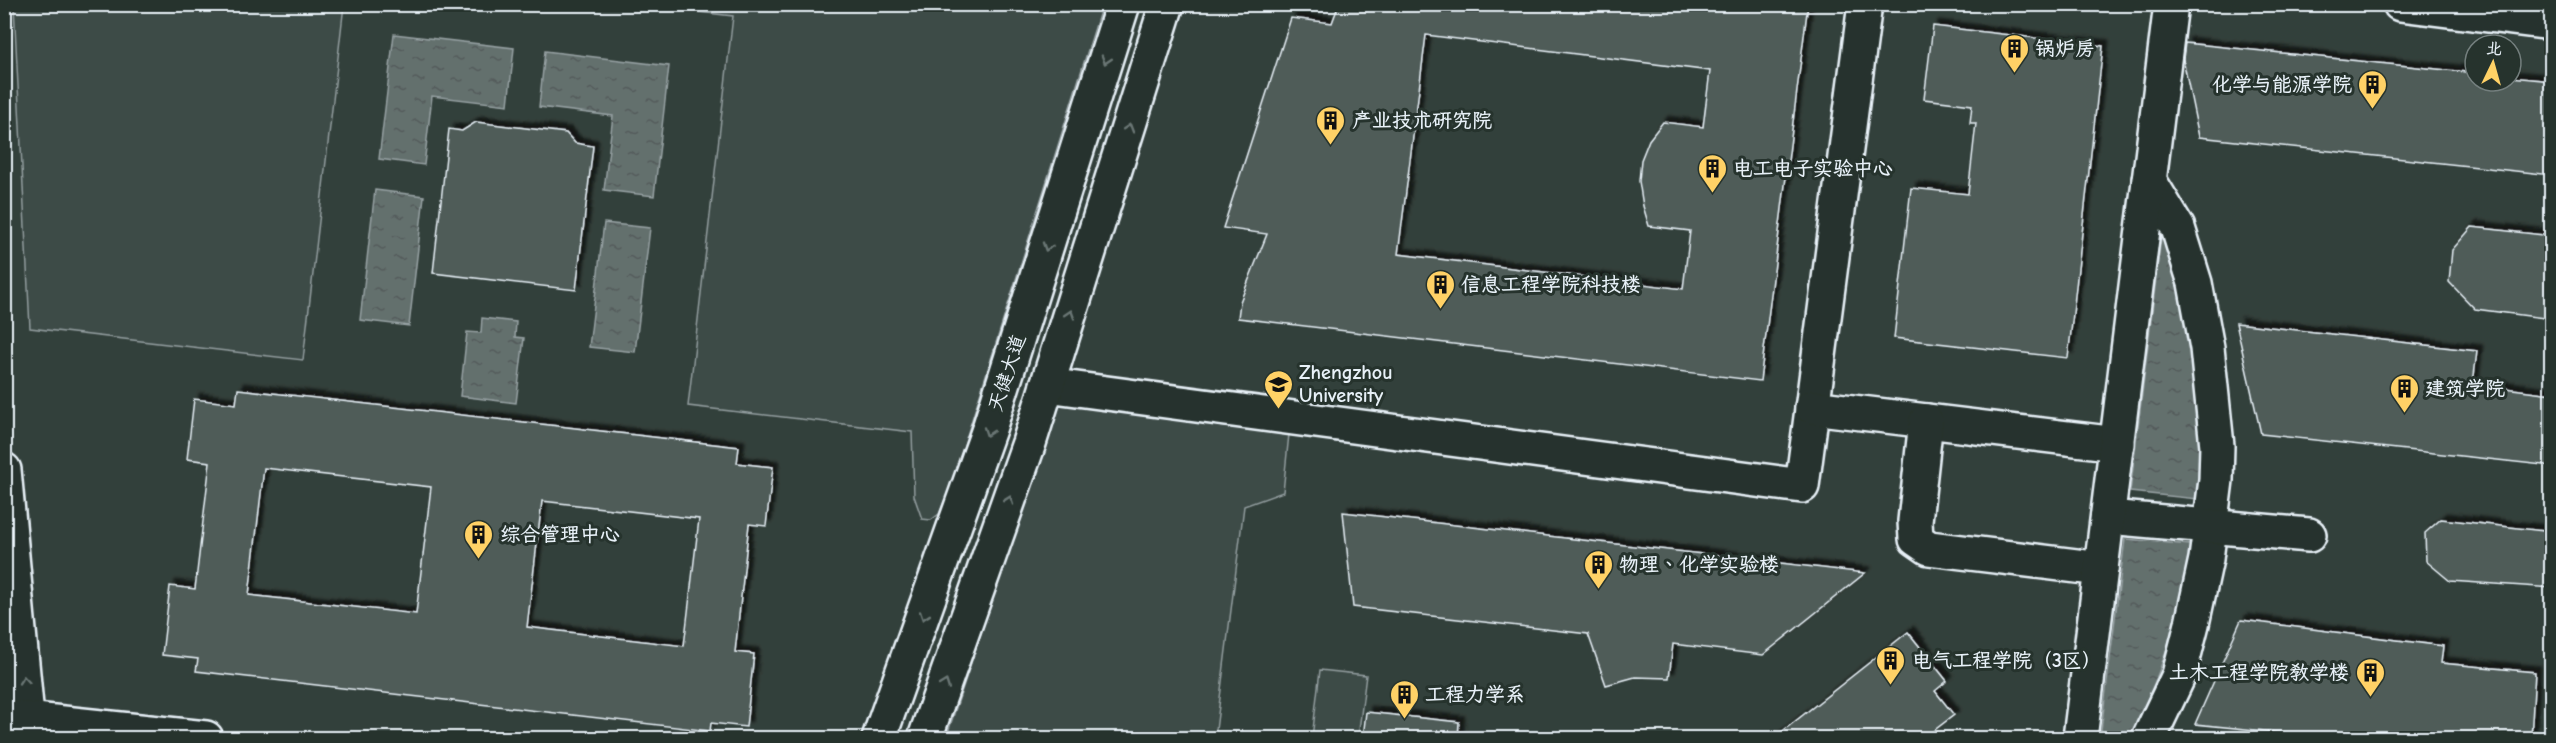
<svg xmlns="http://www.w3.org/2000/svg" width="2556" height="743" font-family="'Comic Neue','LXGW WenKai TC',sans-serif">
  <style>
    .built { fill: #333f3a; fill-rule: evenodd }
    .green { fill: #3e4b47; stroke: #939ea0; stroke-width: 1.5 }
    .water { fill: url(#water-ripples); stroke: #98a3a5; stroke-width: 1.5 }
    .building { fill: #505c59; stroke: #e8f1f8; stroke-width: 1.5; fill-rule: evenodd; filter: url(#shadow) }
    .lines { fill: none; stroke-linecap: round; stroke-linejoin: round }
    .minor-casing { stroke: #e8f1f8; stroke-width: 38 }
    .minor { stroke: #26332d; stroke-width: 33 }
    .oneway { stroke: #6a7674 }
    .labels { text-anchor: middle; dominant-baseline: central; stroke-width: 6; stroke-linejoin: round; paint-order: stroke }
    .poi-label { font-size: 20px; font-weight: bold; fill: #e8f1f8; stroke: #26332d; text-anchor: start }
    .street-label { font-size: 20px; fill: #e8f1f8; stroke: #26332d }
  </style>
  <defs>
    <pattern id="water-ripples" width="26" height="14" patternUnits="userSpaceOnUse" patternTransform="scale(1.5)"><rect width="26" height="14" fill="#636f6d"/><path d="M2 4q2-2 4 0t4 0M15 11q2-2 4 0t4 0" fill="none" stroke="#535a5a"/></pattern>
    <filter id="shadow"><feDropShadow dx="5.5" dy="-5.5" stdDeviation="1.5" flood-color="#0009"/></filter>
  </defs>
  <rect width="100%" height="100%" fill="#26332d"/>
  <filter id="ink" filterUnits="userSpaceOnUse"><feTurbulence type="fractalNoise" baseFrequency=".0167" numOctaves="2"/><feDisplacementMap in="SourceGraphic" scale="12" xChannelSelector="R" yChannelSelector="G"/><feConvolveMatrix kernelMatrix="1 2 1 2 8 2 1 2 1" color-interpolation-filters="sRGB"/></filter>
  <g filter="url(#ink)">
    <path class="built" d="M5,5H2551V738H5ZM2475,45H2511V81H2475Z"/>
    <g class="green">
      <polygon points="14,5 344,5 303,360 30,328"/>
      <polygon points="637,5 1102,5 954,477 939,514 931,520 922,519 914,496 912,432 688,406 733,16"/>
      <polygon points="1057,404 1289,434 1283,492 1244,506 1215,738 946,738"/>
      <polygon points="1320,670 1366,675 1358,738 1312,738"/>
    </g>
    <g class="water">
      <polygon points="394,34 514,48 508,105 432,96 424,165 379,159"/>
      <polygon points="545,51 669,66 654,196 604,190 613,116 539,107"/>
      <polygon points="375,190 424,196 409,326 360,320"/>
      <polygon points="604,223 650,228 635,352 589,347"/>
      <polygon points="2162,229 2167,229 2197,357 2202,442 2198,499 2130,492"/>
      <polygon points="482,318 516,322 515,337 524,338 516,403 460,396 467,332 481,333"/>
      <path d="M2125,539L2191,545C2181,612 2161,678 2129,738H2100Z"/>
    </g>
    <g class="building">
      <path d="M1339,4H1808L1760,381L1238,318L1240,302L1267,234L1223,228L1291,18L1332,23ZM1426,35L1710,71L1703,127L1663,122L1649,140L1641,160L1639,181L1643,206L1649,226L1690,231L1683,289L1398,254Z"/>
      <polygon points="1933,26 2103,46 2068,358 1894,338 1911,188 1968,194 1976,123 1970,123 1972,105 1924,99"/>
      <polygon points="2185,43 2475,73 2475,81 2511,81 2511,77 2552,81 2552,175 2199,137 2183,59"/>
      <polygon points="476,122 566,133 575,143 593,146 576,290 433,273 449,129 462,131"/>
      <polygon points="2472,227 2552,236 2552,319 2475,309 2449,282 2452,250"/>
      <polygon points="2236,323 2477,351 2473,384 2552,394 2552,466 2261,434"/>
      <path d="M238,389L739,447L737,463L773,467L766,526L749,524L735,652L754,654L746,727L711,723L710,731L196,671L198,659L162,655L170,586L195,589L210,462L187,459L194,399L236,404ZM264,468L431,487L416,614L249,595ZM542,501L699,519L684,646L527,627Z"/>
      <polygon points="1343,512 1865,573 1763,655 1673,644 1669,678 1635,677 1606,685 1588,634 1353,607"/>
      <polygon points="2441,519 2552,532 2552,588 2450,581 2426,561 2425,533"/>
      <polygon points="2241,620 2443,646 2441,663 2535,672 2531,738 2336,738 2195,724"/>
      <polygon points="1908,632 1947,681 1935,691 1954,715 1924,738 1774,738"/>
      <polygon points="1366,712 1459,722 1458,738 1363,738"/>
    </g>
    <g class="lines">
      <defs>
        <g id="minor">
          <polyline points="2400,4 2552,23"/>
          <polyline points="2149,180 2178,228 2195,283 2207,348 2217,446 2216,480 2206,559 2192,624 2179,675 2149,738"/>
          <polyline points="1047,385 1802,486 1865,4"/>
          <polyline points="1812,407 2117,444"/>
          <polyline points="1926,421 1915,521 1916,539 1929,548 2101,569"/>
          <polyline points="4,470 29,738"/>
          <polyline points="2108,517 2309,535"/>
          <polyline points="6,717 206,738"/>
          <polyline points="879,738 989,429 1123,4"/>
          <polyline points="925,738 1029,443 1167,4"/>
          <polyline points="2080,738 2171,4"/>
        </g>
      </defs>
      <use href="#minor" class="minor-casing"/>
      <use href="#minor" class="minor"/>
    </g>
    <defs><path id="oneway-chevron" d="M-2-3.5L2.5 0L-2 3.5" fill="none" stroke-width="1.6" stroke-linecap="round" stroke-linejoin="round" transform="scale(1.5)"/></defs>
    <g class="oneway">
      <use href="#oneway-chevron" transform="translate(1106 60) rotate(107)"/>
      <use href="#oneway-chevron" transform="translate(1129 128) rotate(-73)"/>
      <use href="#oneway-chevron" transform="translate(1047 247) rotate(108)"/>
      <use href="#oneway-chevron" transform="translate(1070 314) rotate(-72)"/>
      <use href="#oneway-chevron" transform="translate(988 432) rotate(109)"/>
      <use href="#oneway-chevron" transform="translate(1009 500) rotate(-71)"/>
      <use href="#oneway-chevron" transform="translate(924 616) rotate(109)"/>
      <use href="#oneway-chevron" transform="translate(24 680) rotate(-95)"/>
      <use href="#oneway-chevron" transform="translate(945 684) rotate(-70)"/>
    </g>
  </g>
  <defs>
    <symbol id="building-pin" viewBox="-11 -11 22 30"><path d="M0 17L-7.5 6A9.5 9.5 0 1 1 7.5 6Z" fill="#ffd166" stroke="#26332d"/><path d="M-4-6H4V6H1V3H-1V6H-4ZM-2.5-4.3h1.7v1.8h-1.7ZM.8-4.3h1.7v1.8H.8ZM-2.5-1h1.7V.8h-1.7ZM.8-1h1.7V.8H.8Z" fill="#111"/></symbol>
    <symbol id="university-pin" viewBox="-11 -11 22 30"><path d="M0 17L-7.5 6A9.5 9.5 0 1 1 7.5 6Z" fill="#ffd166" stroke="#26332d"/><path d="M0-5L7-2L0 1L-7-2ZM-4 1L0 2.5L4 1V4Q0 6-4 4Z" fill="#111"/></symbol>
  </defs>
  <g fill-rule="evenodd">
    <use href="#building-pin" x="1998" y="32" width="33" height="45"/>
    <use href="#building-pin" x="2356" y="68" width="33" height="45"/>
    <use href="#building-pin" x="1314" y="104" width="33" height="45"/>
    <use href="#building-pin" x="1696" y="152" width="33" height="45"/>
    <use href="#building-pin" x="1424" y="268" width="33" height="45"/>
    <use href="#university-pin" x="1262" y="368" width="33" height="45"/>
    <use href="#building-pin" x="2388" y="372" width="33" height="45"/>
    <use href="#building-pin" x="462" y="518" width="33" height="45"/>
    <use href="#building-pin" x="1582" y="548" width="33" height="45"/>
    <use href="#building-pin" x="1874" y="644" width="33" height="45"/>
    <use href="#building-pin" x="2354" y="656" width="33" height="45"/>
    <use href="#building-pin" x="1388" y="678" width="33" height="45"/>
  </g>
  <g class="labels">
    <g class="poi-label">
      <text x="2035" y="48">锅炉房</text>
      <text x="2352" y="84" text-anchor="end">化学与能源学院</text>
      <text x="1352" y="120">产业技术研究院</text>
      <text x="1733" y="168">电工电子实验中心</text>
      <text x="1461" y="284">信息工程学院科技楼</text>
      <text x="1299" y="372">Zhengzhou<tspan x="1299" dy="23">University</tspan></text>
      <text x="2425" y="388">建筑学院</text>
      <text x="500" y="534">综合管理中心</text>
      <text x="1619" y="564">物理、化学实验楼</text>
      <text x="1912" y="660">电气工程学院（3区）</text>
      <text x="2349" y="672" text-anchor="end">土木工程学院教学楼</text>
      <text x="1425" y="694">工程力学系</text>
    </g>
    <g class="street-label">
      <text transform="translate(1007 373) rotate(-72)">天健大道</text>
    </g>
  </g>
  <rect width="2556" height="743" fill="none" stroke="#26332d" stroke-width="24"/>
  <rect x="12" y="12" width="2532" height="719" fill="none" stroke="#e8f1f8" stroke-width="2" filter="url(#ink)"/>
  <g transform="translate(2493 63) rotate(5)"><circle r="28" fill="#26332d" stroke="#747f7e" stroke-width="1.5"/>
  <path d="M0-4.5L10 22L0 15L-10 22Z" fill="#ffd166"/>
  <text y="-9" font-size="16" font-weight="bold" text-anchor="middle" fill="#e8f1f8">北</text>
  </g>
</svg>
